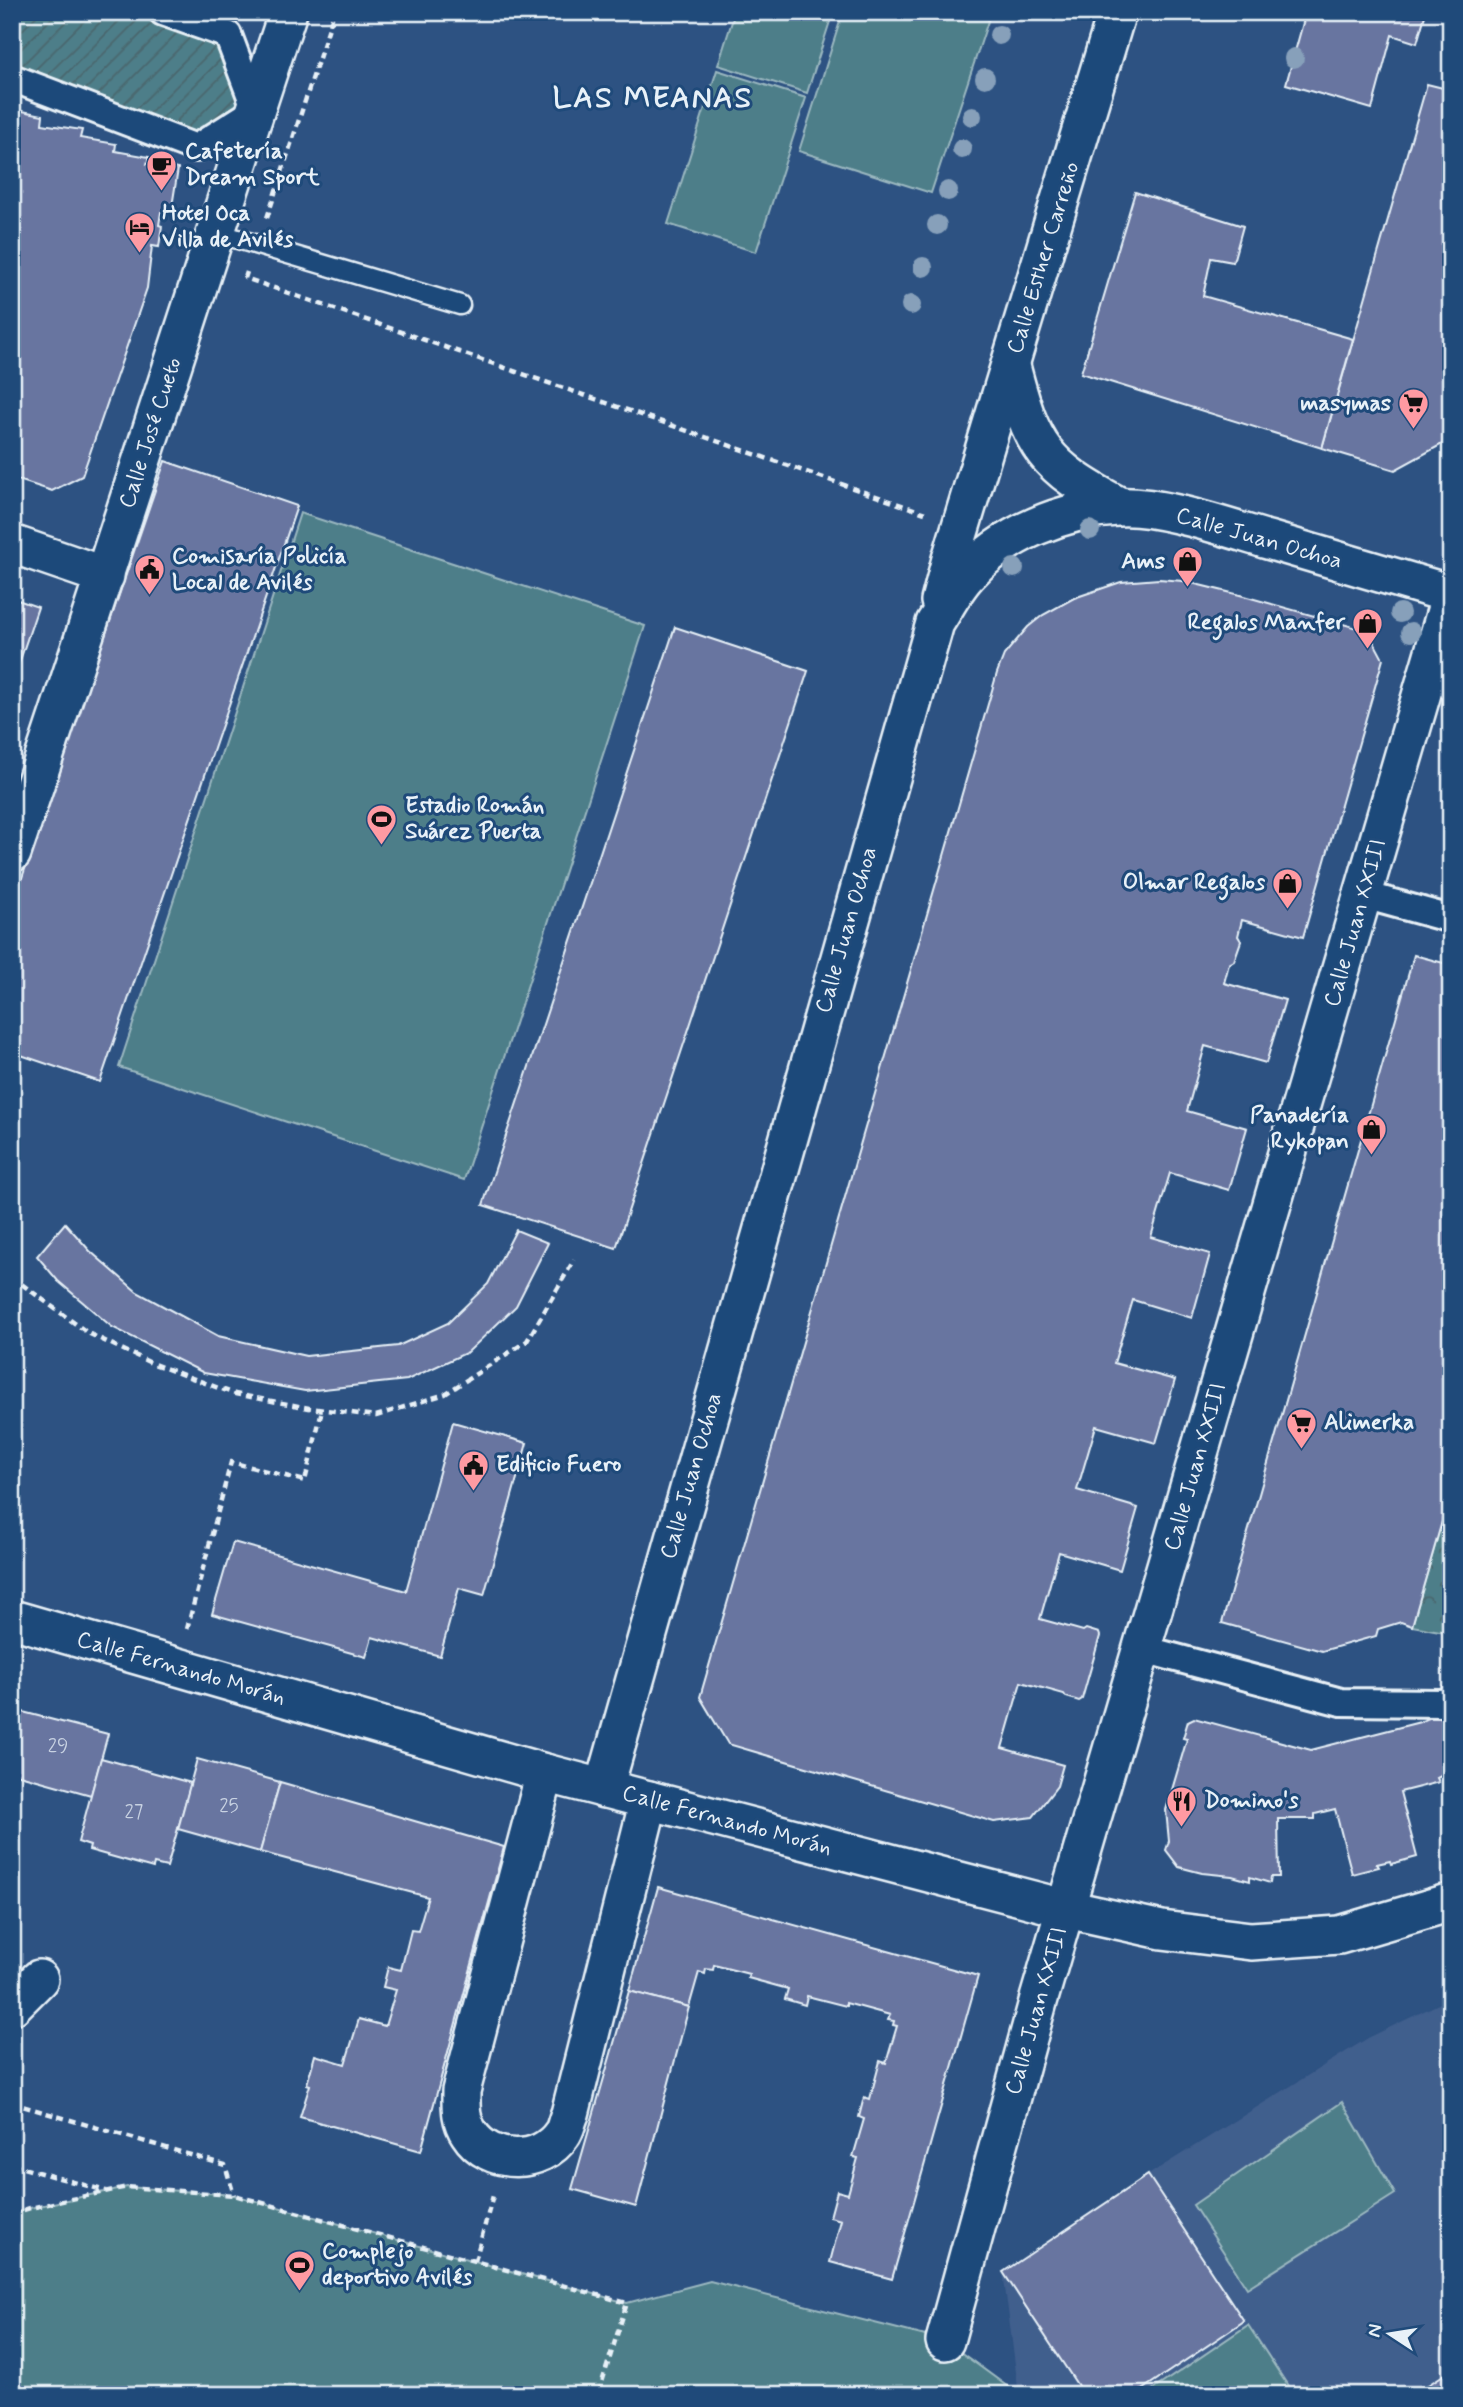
<svg xmlns="http://www.w3.org/2000/svg" width="1463" height="2407" font-family="Mynerve,sans-serif">
  <style>
    .built { fill: #415f8d }
    .forest { fill: url(#forest-crowns); stroke: #9bb8c0; stroke-width: 2 }
    .garden { fill: url(#garden-furrows); stroke: #9bb8c0; stroke-width: 2 }
    .pitch { fill: #4e7e89; stroke: #9bb8c0; stroke-width: 2 }
    .building { fill: #6774a0; stroke: #e8f1f8; stroke-width: 2 }
    .lines { fill: none; stroke-linecap: round; stroke-linejoin: round }
    .service-casing { stroke: #e8f1f8; stroke-width: 23 }
    .pedestrian-casing { stroke: #e8f1f8; stroke-width: 32 }
    .minor-casing { stroke: #e8f1f8; stroke-width: 42 }
    .path { stroke: #e8f1f8; stroke-width: 4.5; stroke-dasharray: 7 5; stroke-linecap: butt }
    .service { stroke: #1f4a7a; stroke-width: 18 }
    .pedestrian { stroke: #1f4a7a; stroke-width: 26 }
    .minor { stroke: #1f4a7a; stroke-width: 37 }
    .tree { fill: #87a0ba }
    .labels { text-anchor: middle; dominant-baseline: central; stroke-width: 6; stroke-linejoin: round; paint-order: stroke }
    .number-label { font-size: 19px; fill: #c8d2e2 }
    .poi-label { font-size: 23px; font-weight: bold; fill: #e8f1f8; stroke: #1f4a7a; text-anchor: start }
    .street-label { font-size: 23px; fill: #e8f1f8; stroke: #1f4a7a }
    .district-label { font-size: 30px; font-weight: bold; letter-spacing: 2px; fill: #e8f1f8; stroke: #1f4a7a }
  </style>
  <defs>
    <pattern id="forest-crowns" width="20" height="18" patternUnits="userSpaceOnUse" patternTransform="scale(1.75)"><rect width="20" height="18" fill="#4e7e89"/><path d="M2 6a3 3 0 1 1 6 0M12 15a3 3 0 1 1 6 0" fill="none" stroke="#4a666d"/></pattern>
    <pattern id="garden-furrows" width="10" height="10" patternUnits="userSpaceOnUse" patternTransform="scale(1.75)"><rect width="10" height="10" fill="#4e7e89"/><path d="M-1 1l2-2M0 10L10 0M9 11l2-2" fill="none" stroke="#4a666d"/></pattern>
  </defs>
  <rect width="100%" height="100%" fill="#2d5282"/>
  <filter id="ink" filterUnits="userSpaceOnUse"><feTurbulence type="fractalNoise" baseFrequency=".0143" numOctaves="2"/><feDisplacementMap in="SourceGraphic" scale="14" xChannelSelector="R" yChannelSelector="G"/><feConvolveMatrix kernelMatrix="1 2 1 2 8 2 1 2 1" color-interpolation-filters="sRGB"/></filter>
  <g filter="url(#ink)">
    <polygon class="built" points="1451,1998 1451,2395 1019,2395 1003,2272 1148,2175 1368,2038"/>
    <polygon class="forest" points="1451,1490 1451,1633 1412,1626"/>
    <polygon class="garden" points="12,12 159,12 228,35 238,106 196,148 12,70"/>
    <g class="pitch">
      <polygon points="735,12 833,12 807,93 718,65"/>
      <polygon points="843,12 991,12 931,193 799,151"/>
      <polygon points="717,70 806,98 756,252 668,224"/>
      <polygon points="300,513 645,626 464,1180 119,1067"/>
      <polygon points="1342,2102 1395,2194 1247,2288 1193,2205"/>
      <polygon points="127,2187 234,2195 627,2303 710,2281 945,2341 1019,2395 12,2395 12,2214 30,2208"/>
      <polygon points="1248,2325 1294,2395 1145,2395"/>
    </g>
    <g class="building">
      <polygon points="1306,12 1426,12 1417,43 1392,35 1372,109 1286,84"/>
      <polygon points="1427,84 1451,90 1451,425 1446,442 1395,470 1322,448"/>
      <polygon points="12,109 43,115 42,124 82,130 80,138 116,144 115,151 149,157 147,164 178,169 171,213 161,212 159,225 162,226 159,247 152,246 147,288 82,476 52,491 12,478"/>
      <polygon points="1135,192 1243,226 1233,262 1211,258 1203,296 1353,339 1322,448 1081,373"/>
      <polygon points="165,461 297,506 100,1082 12,1052 12,907"/>
      <polygon points="1159,579 1183,581 1240,595 1368,631 1383,659 1303,937 1242,920 1238,936 1241,941 1234,961 1229,964 1224,983 1285,1000 1266,1063 1205,1046 1187,1111 1247,1128 1229,1190 1170,1173 1151,1237 1210,1254 1192,1318 1133,1300 1114,1363 1175,1380 1156,1443 1096,1426 1077,1490 1138,1508 1120,1570 1059,1552 1040,1619 1083,1631 1086,1629 1099,1633 1100,1636 1082,1699 1079,1701 1066,1697 1064,1694 1021,1682 1002,1748 1063,1765 1057,1786 1033,1817 994,1822 728,1744 700,1697 997,673 1004,655 1028,627 1043,615 1074,598 1121,582"/>
      <polygon points="12,598 38,607 12,684"/>
      <polygon points="675,627 808,671 616,1248 483,1205"/>
      <polygon points="1414,955 1451,965 1451,1490 1412,1626 1401,1622 1378,1629 1376,1636 1322,1651 1222,1623"/>
      <polygon points="65,1223 90,1251 137,1292 218,1336 306,1356 398,1346 448,1323 488,1284 516,1230 548,1243 516,1306 468,1352 407,1380 305,1391 204,1373 112,1327 58,1281 37,1256"/>
      <polygon points="453,1422 527,1443 484,1595 459,1588 440,1656 372,1637 366,1657 212,1614 233,1542 406,1591"/>
      <polygon points="1451,1708 1451,1771 1437,1778 1439,1782 1400,1792 1417,1857 1391,1864 1390,1861 1377,1864 1379,1867 1352,1874 1335,1809 1315,1814 1315,1819 1278,1819 1279,1877 1271,1877 1270,1883 1250,1877 1250,1881 1232,1876 1202,1873 1179,1867 1166,1850 1169,1841 1166,1810 1187,1739 1183,1738 1188,1721 1194,1718 1311,1750 1420,1722"/>
      <polygon points="15,1710 108,1734 91,1795 12,1773 12,1721"/>
      <polygon points="101,1758 191,1783 167,1867 154,1864 153,1868 89,1850 90,1846 78,1842"/>
      <polygon points="197,1759 280,1782 260,1852 178,1829"/>
      <polygon points="280,1782 504,1847 421,2151 300,2117 310,2085 307,2084 315,2055 345,2064 359,2019 385,2026 396,1990 383,1987 388,1967 401,1970 411,1930 418,1931 428,1897 260,1852"/>
      <polygon points="658,1887 978,1976 892,2279 830,2262 841,2220 830,2217 837,2191 848,2194 858,2158 853,2157 864,2119 859,2117 864,2097 870,2099 880,2061 886,2063 897,2026 893,2025 894,2021 888,2020 890,2015 846,2003 846,2006 807,1996 805,2005 785,1999 788,1989 748,1978 749,1974 714,1965 713,1970 706,1969 705,1974 699,1972 689,2007 629,1991"/>
      <polygon points="629,1991 689,2007 636,2207 572,2189"/>
      <polygon points="1148,2175 1244,2321 1134,2395 1084,2395 1003,2272"/>
      <polygon points="1451,2370 1451,2395 1426,2395 1429,2393 1425,2387"/>
    </g>
    <g class="lines">
      <defs>
        <polyline id="service" points="214,232 460,305"/>
        <g id="pedestrian">
          <polyline points="12,78 196,148 256,110 228,35 163,12"/>
          <polyline points="1364,895 1451,919"/>
          <polyline points="1143,1649 1341,1702 1444,1703 1451,1699"/>
        </g>
        <g id="minor">
          <path d="M1011,366C1032,448 1044,466 1119,506"/>
          <polyline points="12,544 105,576"/>
          <polyline points="940,601 951,559 1117,12"/>
          <path d="M12,853C107,573 195,292 288,12"/>
          <polyline points="12,1619 545,1773 1067,1909 1162,1930 1251,1941 1339,1935 1451,1902"/>
          <path d="M545,1773L461,2091C461,2106 460,2120 469,2133C489,2165 541,2166 562,2134C566,2129 567,2120 570,2114L649,1800"/>
          <path d="M604,1789L935,623C945,608 954,589 967,575C1003,534 1064,509 1118,507C1159,504 1227,528 1268,540C1329,558 1390,576 1451,594"/>
          <polyline points="12,2006 39,1979"/>
          <polyline points="945,2341 1038,2002 1451,594"/>
        </g>
      </defs>
      <use href="#service" class="service-casing"/>
      <use href="#pedestrian" class="pedestrian-casing"/>
      <use href="#minor" class="minor-casing"/>
      <g class="path">
        <polyline points="267,218 334,12"/>
        <polyline points="247,272 245,278 925,513"/>
        <polyline points="12,1277 88,1333 151,1363 235,1394 309,1408 376,1416 445,1394 527,1341 574,1260"/>
        <polyline points="187,1629 231,1462 305,1481 322,1410"/>
        <polyline points="12,2103 225,2165 234,2195"/>
        <polyline points="12,2165 106,2191"/>
        <polyline points="12,2214 30,2208 127,2187 234,2195 627,2303 598,2395"/>
        <polyline points="475,2261 494,2192"/>
      </g>
      <use href="#service" class="service"/>
      <use href="#pedestrian" class="pedestrian"/>
      <use href="#minor" class="minor"/>
    </g>
    <g class="tree">
      <circle cx="999" cy="35" r="10"/>
      <circle cx="1294" cy="58" r="10"/>
      <circle cx="985" cy="78" r="10"/>
      <circle cx="972" cy="116" r="10"/>
      <circle cx="962" cy="149" r="10"/>
      <circle cx="948" cy="191" r="10"/>
      <circle cx="937" cy="225" r="10"/>
      <circle cx="923" cy="267" r="10"/>
      <circle cx="911" cy="305" r="10"/>
      <circle cx="1090" cy="530" r="10"/>
      <circle cx="1014" cy="568" r="10"/>
      <circle cx="1400" cy="613" r="10"/>
      <circle cx="1411" cy="632" r="10"/>
    </g>
  </g>
  <defs>
    <symbol id="cafe-pin" viewBox="-11 -11 22 30"><path d="M0 17L-7.5 6A9.5 9.5 0 1 1 7.5 6Z" fill="#ff9aa2" stroke="#1f4a7a"/><path d="M-5.5-4.5H6V0H3Q3 3.5 0 3.5H-2.5Q-5.5 3.5-5.5 0ZM3-3.2v2h1.7v-2ZM-6 4.5H4V6H-6Z" fill="#111"/></symbol>
    <symbol id="hotel-pin" viewBox="-11 -11 22 30"><path d="M0 17L-7.5 6A9.5 9.5 0 1 1 7.5 6Z" fill="#ff9aa2" stroke="#1f4a7a"/><path d="M-6-4.5h1.5V1H6V5H4.5V3h-9V5H-6ZM-4 0a1.8 1.8 0 1 1 3.6 0ZM.5 0V-2.5h3Q6-2.5 6 0Z" fill="#111"/></symbol>
    <symbol id="supermarket-pin" viewBox="-11 -11 22 30"><path d="M0 17L-7.5 6A9.5 9.5 0 1 1 7.5 6Z" fill="#ff9aa2" stroke="#1f4a7a"/><path d="M-6-5.5h2.5l.6 2H6L4.5 2H-2.5L-4.4-4H-6ZM-1.5 3.2a1.3 1.3 0 1 0 .1 0ZM3 3.2a1.3 1.3 0 1 0 .1 0Z" fill="#111"/></symbol>
    <symbol id="shop-pin" viewBox="-11 -11 22 30"><path d="M0 17L-7.5 6A9.5 9.5 0 1 1 7.5 6Z" fill="#ff9aa2" stroke="#1f4a7a"/><path d="M-5-2.5h2.3a2.7 3.5 0 0 1 5.4 0H5L5.5 6h-11ZM-1.5-2.5h3a1.5 2.3 0 0 0-3 0Z" fill="#111"/></symbol>
    <symbol id="civic-pin" viewBox="-11 -11 22 30"><path d="M0 17L-7.5 6A9.5 9.5 0 1 1 7.5 6Z" fill="#ff9aa2" stroke="#1f4a7a"/><path d="M-.6-6.5H3V-4.5H.6V-3L4-1V1h2V6H-6V1h2V-1L-.6-3ZM-1.2 2.5V6h2.4V2.5Z" fill="#111"/></symbol>
    <symbol id="stadium-pin" viewBox="-11 -11 22 30"><path d="M0 17L-7.5 6A9.5 9.5 0 1 1 7.5 6Z" fill="#ff9aa2" stroke="#1f4a7a"/><path d="M0-5a6.5 5 0 1 0 0 10a6.5 5 0 1 0 0-10ZM-3.5-1.8h7v3.6h-7Z" fill="#111"/></symbol>
    <symbol id="restaurant-pin" viewBox="-11 -11 22 30"><path d="M0 17L-7.5 6A9.5 9.5 0 1 1 7.5 6Z" fill="#ff9aa2" stroke="#1f4a7a"/><path d="M-5-6h1v4h1v-4h1v4h1v-4h1v5L-1.5 .5V6h-2V.5L-5-1ZM5-6V6H3V1.5H1.5Q1.5-4 5-6Z" fill="#111"/></symbol>
  </defs>
  <g fill-rule="evenodd">
    <use href="#cafe-pin" x="144" y="148" width="35" height="47"/>
    <use href="#hotel-pin" x="122" y="210" width="35" height="47"/>
    <use href="#supermarket-pin" x="1396" y="386" width="35" height="47"/>
    <use href="#shop-pin" x="1170" y="544" width="35" height="47"/>
    <use href="#civic-pin" x="132" y="552" width="35" height="47"/>
    <use href="#shop-pin" x="1350" y="606" width="35" height="47"/>
    <use href="#stadium-pin" x="364" y="802" width="35" height="47"/>
    <use href="#shop-pin" x="1270" y="866" width="35" height="47"/>
    <use href="#shop-pin" x="1354" y="1112" width="35" height="47"/>
    <use href="#supermarket-pin" x="1284" y="1406" width="35" height="47"/>
    <use href="#civic-pin" x="456" y="1448" width="35" height="47"/>
    <use href="#restaurant-pin" x="1164" y="1784" width="35" height="47"/>
    <use href="#stadium-pin" x="282" y="2248" width="35" height="47"/>
  </g>
  <g class="labels">
    <g class="number-label">
      <text x="58" y="1746">29</text>
      <text x="229" y="1806">25</text>
      <text x="134" y="1812">27</text>
    </g>
    <g class="poi-label">
      <text x="185" y="152">Cafetería<tspan x="185" dy="26">Dream Sport</tspan></text>
      <text x="162" y="214">Hotel Oca<tspan x="162" dy="26">Villa de Avilés</tspan></text>
      <text x="1391" y="404" text-anchor="end">masymas</text>
      <text x="172" y="557">Comisaría Policía<tspan x="172" dy="26">Local de Avilés</tspan></text>
      <text x="1165" y="562" text-anchor="end">Ams</text>
      <text x="1345" y="623" text-anchor="end">Regalos Manfer</text>
      <text x="405" y="806">Estadio Román<tspan x="405" dy="26">Suárez Puerta</tspan></text>
      <text x="1265" y="883" text-anchor="end">Olmar Regalos</text>
      <text x="1349" y="1116" text-anchor="end">Panadería<tspan x="1349" dy="26">Rykopan</tspan></text>
      <text x="1324" y="1423">Alimerka</text>
      <text x="496" y="1465">Edificio Fuero</text>
      <text x="1204" y="1801">Domino's</text>
      <text x="322" y="2252">Complejo<tspan x="322" dy="26">deportivo Avilés</tspan></text>
    </g>
    <g class="street-label">
      <text transform="translate(1044 258) rotate(-73)">Calle Esther Carreño</text>
      <text transform="translate(151 433) rotate(-72)">Calle José Cueto</text>
      <text transform="translate(1259 539) rotate(16)">Calle Juan Ochoa</text>
      <text transform="translate(1356 923) rotate(-74)">Calle Juan XXIII</text>
      <text transform="translate(847 930) rotate(-74)">Calle Juan Ochoa</text>
      <text transform="translate(1196 1467) rotate(-74)">Calle Juan XXIII</text>
      <text transform="translate(692 1476) rotate(-74)">Calle Juan Ochoa</text>
      <text transform="translate(181 1669) rotate(16)">Calle Fernando Morán</text>
      <text transform="translate(727 1821) rotate(15)">Calle Fernando Morán</text>
      <text transform="translate(1037 2011) rotate(-74)">Calle Juan XXIII</text>
    </g>
    <g class="district-label">
      <text x="653" y="98">LAS MEANAS</text>
    </g>
  </g>
  <rect width="1463" height="2407" fill="none" stroke="#1f4a7a" stroke-width="42"/>
  <rect x="21" y="21" width="1421" height="2365" fill="none" stroke="#e8f1f8" stroke-width="2.5" filter="url(#ink)"/>
  <g transform="translate(1390 2334) rotate(282)" stroke="#1f4a7a" stroke-width="5" paint-order="stroke">
  <path d="M0-5L12 26L0 18L-12 26Z" fill="#e8f1f8"/>
  <text y="-10" font-size="19" font-weight="bold" text-anchor="middle" fill="#e8f1f8">N</text>
  </g>
</svg>
